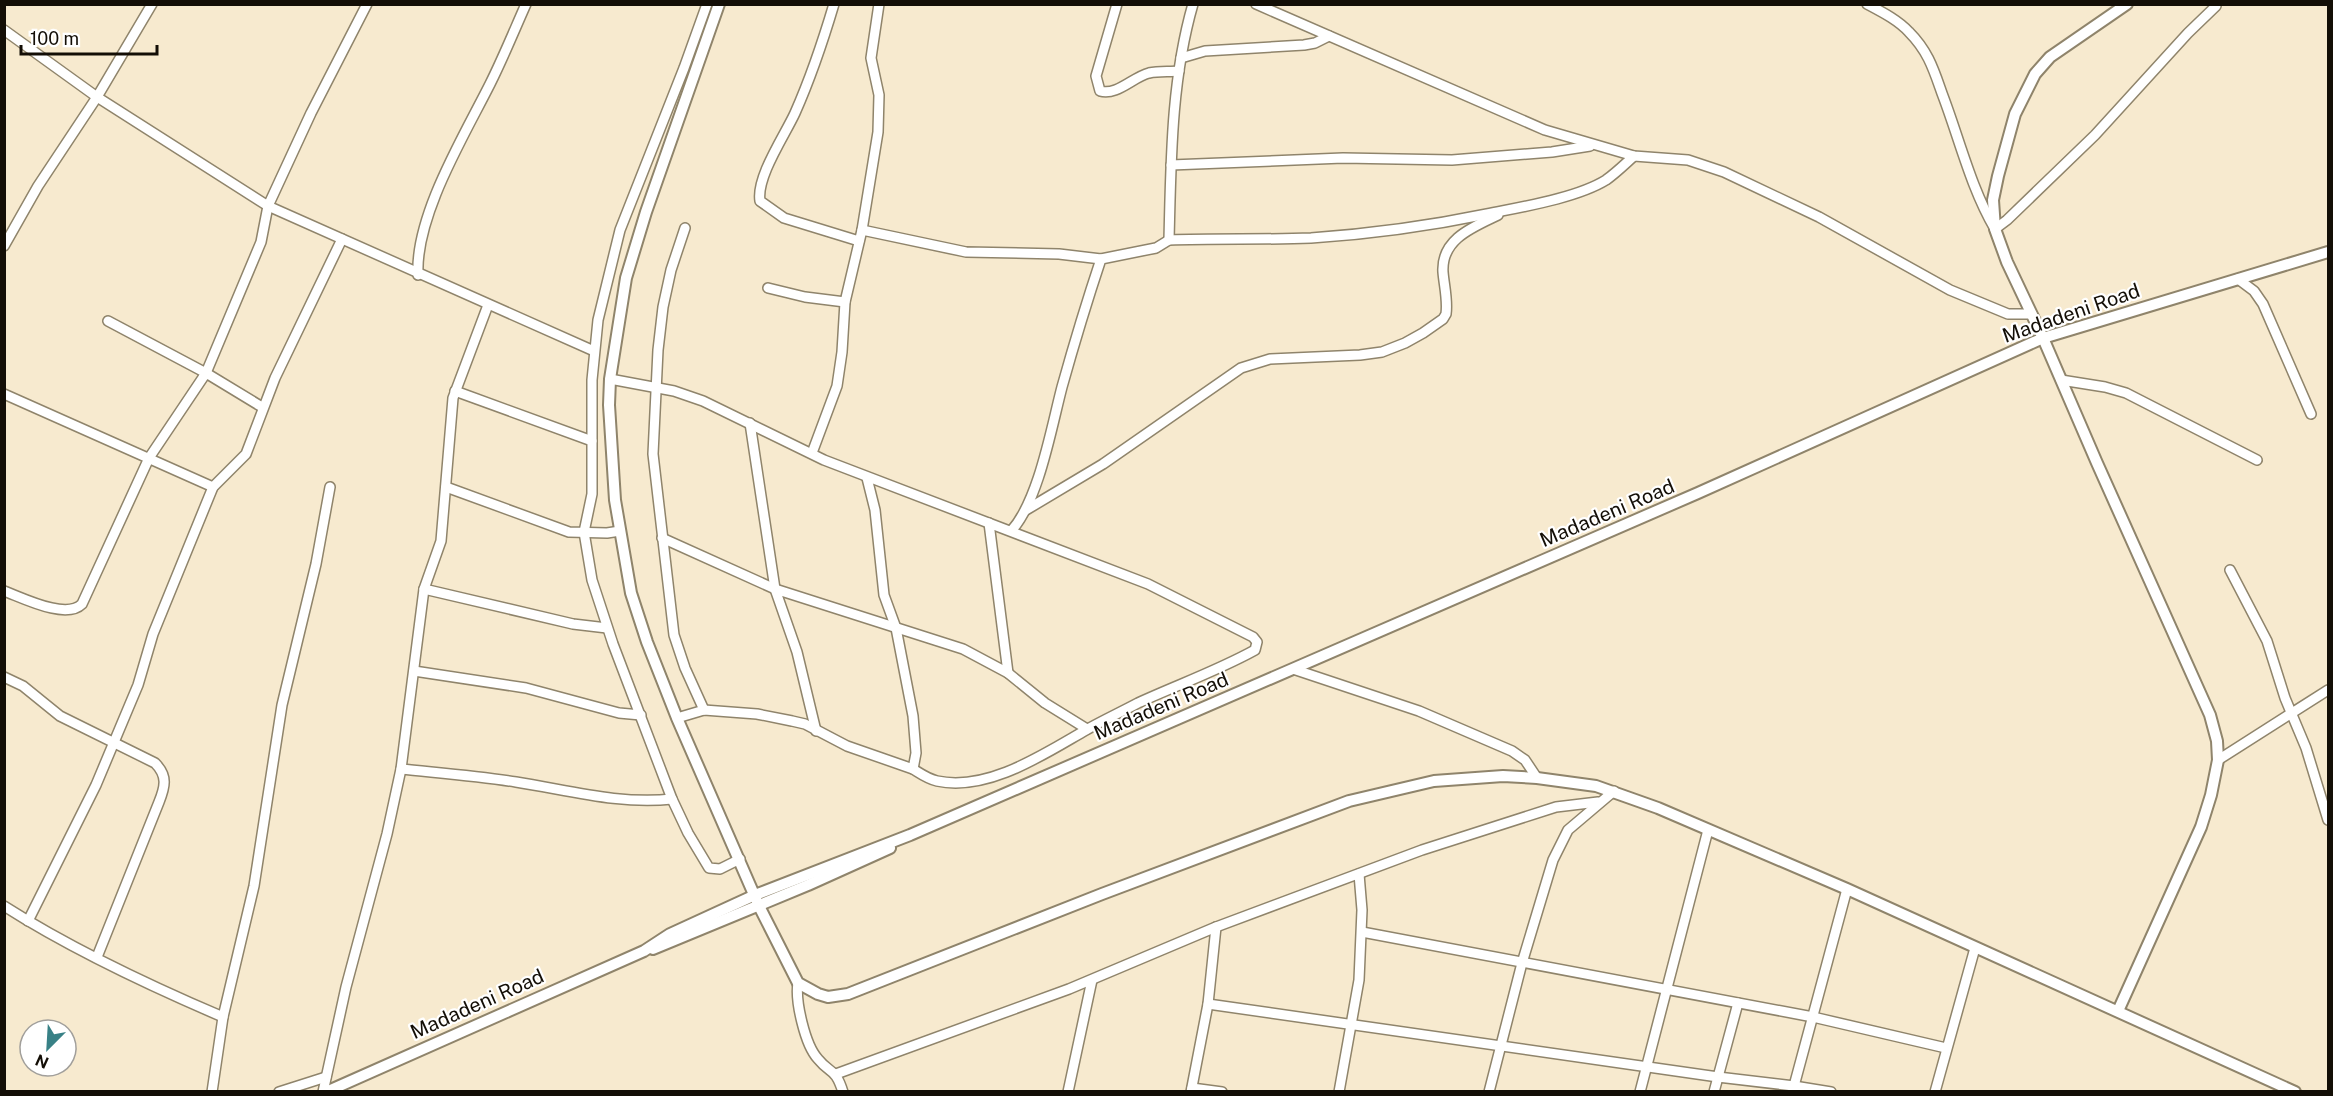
<svg xmlns="http://www.w3.org/2000/svg" width="2333" height="1096" font-family="'Public Sans',sans-serif">
  <style>
    .lines { fill: none; stroke-linecap: round; stroke-linejoin: round }
    .minor-casing { stroke: #8f846b; stroke-width: 12 }
    .tertiary-casing { stroke: #8f846b; stroke-width: 14 }
    .minor { stroke: #fff; stroke-width: 9 }
    .tertiary { stroke: #fff; stroke-width: 10 }
    .labels { text-anchor: middle; dominant-baseline: central; stroke-width: 4.5; stroke-linejoin: round; paint-order: stroke }
    .street-label { font-size: 20px; fill: #130e06; stroke: #fff }
  </style>
  <rect width="100%" height="100%" fill="#f7eacf"/>
  <g class="lines">
    <defs>
      <g id="minor">
        <polyline points="707,4 684,68 620,230 598,320 592,380 592,494 584,532 592,580 613,644 672,799 688,833 709,868 720,869 740,859"/>
        <path d="M834,4C823,41 811,77 795,113C785,135 756,177 760,201L784,218L859,241"/>
        <path d="M1117,4L1096,76L1100,91C1117,96 1133,77 1149,73C1159,71 1169,72 1179,71"/>
        <polyline points="1256,4 1545,130 1634,156 1688,160 1724,172 1819,217 1950,290 2008,314 2032,314"/>
        <path d="M1867,4C1882,12 1898,20 1909,32C1929,52 1934,71 1943,96C1960,141 1971,188 1995,229L2007,220L2095,135L2188,33L2216,6"/>
        <polyline points="4,30 97,97 268,206 594,351"/>
        <polyline points="1181,58 1205,51 1304,45 1315,43 1329,36"/>
        <polyline points="1171,165 1343,158 1452,160 1552,152 1590,146"/>
        <polyline points="685,228 671,270 663,307 658,350 653,454 674,635 685,668 704,710"/>
        <polyline points="862,230 966,252 1059,254 1101,259"/>
        <path d="M1169,240C1171,162 1171,80 1193,4"/>
        <polyline points="4,246 38,186 97,97 152,4"/>
        <path d="M418,275C415,216 464,136 490,84C503,58 514,31 526,4"/>
        <polyline points="2238,279 2254,291 2263,304 2311,414"/>
        <polyline points="768,288 805,297 845,302"/>
        <polyline points="108,321 206,373 261,242 268,206 311,113 367,4"/>
        <path d="M610,379L674,391L703,401L824,460L1148,584L1253,637L1257,642L1255,650C1217,671 1177,685 1138,703C1121,712 1102,721 1086,730C1044,754 988,792 937,781C928,779 921,774 913,769"/>
        <polyline points="2061,380 2105,387 2126,393 2257,460"/>
        <polyline points="455,391 592,441"/>
        <polyline points="4,394 213,487"/>
        <polyline points="750,423 775,589 797,652 816,731"/>
        <polyline points="812,453 837,386 842,352 845,302 862,230 878,132 879,95 871,58 879,4"/>
        <polyline points="446,487 569,532 607,533 620,531"/>
        <path d="M1026,510L1103,464L1241,368L1270,359L1360,355L1382,352L1405,343L1423,333L1443,319L1446,314C1448,300 1444,285 1443,272C1441,239 1473,227 1498,215"/>
        <polyline points="989,523 1008,673"/>
        <path d="M1012,530C1039,499 1051,429 1062,387C1074,344 1087,301 1101,259L1156,248L1169,240C1216,238 1264,240 1311,238C1370,234 1429,226 1487,214C1521,207 1577,198 1606,180C1616,173 1625,164 1634,156"/>
        <polyline points="662,538 775,589 963,649 1008,673 1045,703 1087,729"/>
        <polyline points="2230,570 2267,641 2285,698 2306,748 2328,820"/>
        <polyline points="424,589 573,624 607,628"/>
        <path d="M4,591C23,598 66,620 82,604L149,458L206,373L262,407"/>
        <polyline points="1293,669 1419,711 1512,751 1525,760 1537,778"/>
        <polyline points="414,671 526,688 619,713 641,715"/>
        <path d="M4,677L23,686L60,716L155,763C168,776 165,787 159,802L97,957"/>
        <polyline points="677,718 704,710 757,714 792,721 805,724 847,746 913,769 916,753 913,716 896,628 884,595 875,510 867,478"/>
        <polyline points="2218,760 2328,690"/>
        <path d="M401,769C439,773 478,776 516,782C568,790 620,805 672,799"/>
        <path d="M4,906C73,950 148,985 223,1017"/>
        <polyline points="28,921 96,785 138,685 153,634 213,487 246,454 275,378 342,239"/>
        <polyline points="1362,932 1813,1017 1946,1048"/>
        <path d="M798,983C795,1001 805,1045 818,1059C831,1075 835,1067 843,1092"/>
        <polyline points="1208,1004 1718,1077 1738,1003"/>
        <polyline points="836,1074 1069,989 1216,927 1422,850 1556,807 1598,802"/>
        <polyline points="1192,1088 1222,1092"/>
        <polyline points="1793,1091 1794,1086 1831,1092"/>
        <polyline points="212,1092 223,1017 254,886 282,705 316,564 330,487"/>
        <polyline points="279,1092 326,1077"/>
        <polyline points="323,1092 346,987 387,834 401,769 424,589 441,541 453,398 488,305"/>
        <polyline points="1068,1092 1092,980"/>
        <polyline points="1191,1092 1208,1004 1216,927"/>
        <polyline points="1339,1092 1359,980 1362,910 1359,874"/>
        <polyline points="1489,1092 1522,963 1553,860 1568,830 1614,791"/>
        <polyline points="1640,1092 1708,830"/>
        <polyline points="1714,1092 1718,1077 1794,1086 1847,889"/>
        <polyline points="1935,1092 1975,948"/>
      </g>
      <g id="tertiary">
        <polyline points="719,4 646,212 626,278 610,379 609,405 615,500 631,593 647,642 677,718 759,906 798,983 818,994 828,997 848,994 1102,894 1349,801 1434,781 1503,776 1537,778 1596,786 1658,808 1847,889 2295,1092"/>
        <polyline points="653,949 808,885 890,848"/>
        <polyline points="2118,1011 2201,827 2211,795 2218,760 2217,741 2210,715 2097,463 2043,338 2007,262 1995,229 1993,200 1998,176 2015,114 2035,74 2050,57 2127,4"/>
        <polyline points="326,1092 644,951 670,934 755,895 910,835 1698,493 2043,338 2328,252"/>
      </g>
    </defs>
    <use href="#minor" class="minor-casing"/>
    <use href="#tertiary" class="tertiary-casing"/>
    <use href="#minor" class="minor"/>
    <use href="#tertiary" class="tertiary"/>
  </g>
  <g class="labels">
    <g class="street-label">
      <text transform="translate(2071 313) rotate(-19)">Madadeni Road</text>
      <text transform="translate(1607 513) rotate(-23)">Madadeni Road</text>
      <text transform="translate(1161 706) rotate(-23)">Madadeni Road</text>
      <text transform="translate(477 1004) rotate(-24)">Madadeni Road</text>
    </g>
  </g>
  <rect width="2333" height="1096" fill="none" stroke="#130e06" stroke-width="12"/>
  <g transform="translate(48 1048) rotate(204)"><circle r="28" fill="#ffffff" stroke="#a19f9b" stroke-width="1.5"/>
  <path d="M0-4.5L10 22L0 15L-10 22Z" fill="#388186"/>
  <text y="-9" font-size="16" font-weight="bold" text-anchor="middle" fill="#130e06">N</text>
  </g>
  <path d="M21 45v9h136v-9" fill="none" stroke="#130e06" stroke-width="3"/>
  <text x="30" y="45" font-size="18" fill="#130e06" stroke="#ffffff" stroke-width="4.5" paint-order="stroke">100 m</text>
</svg>
